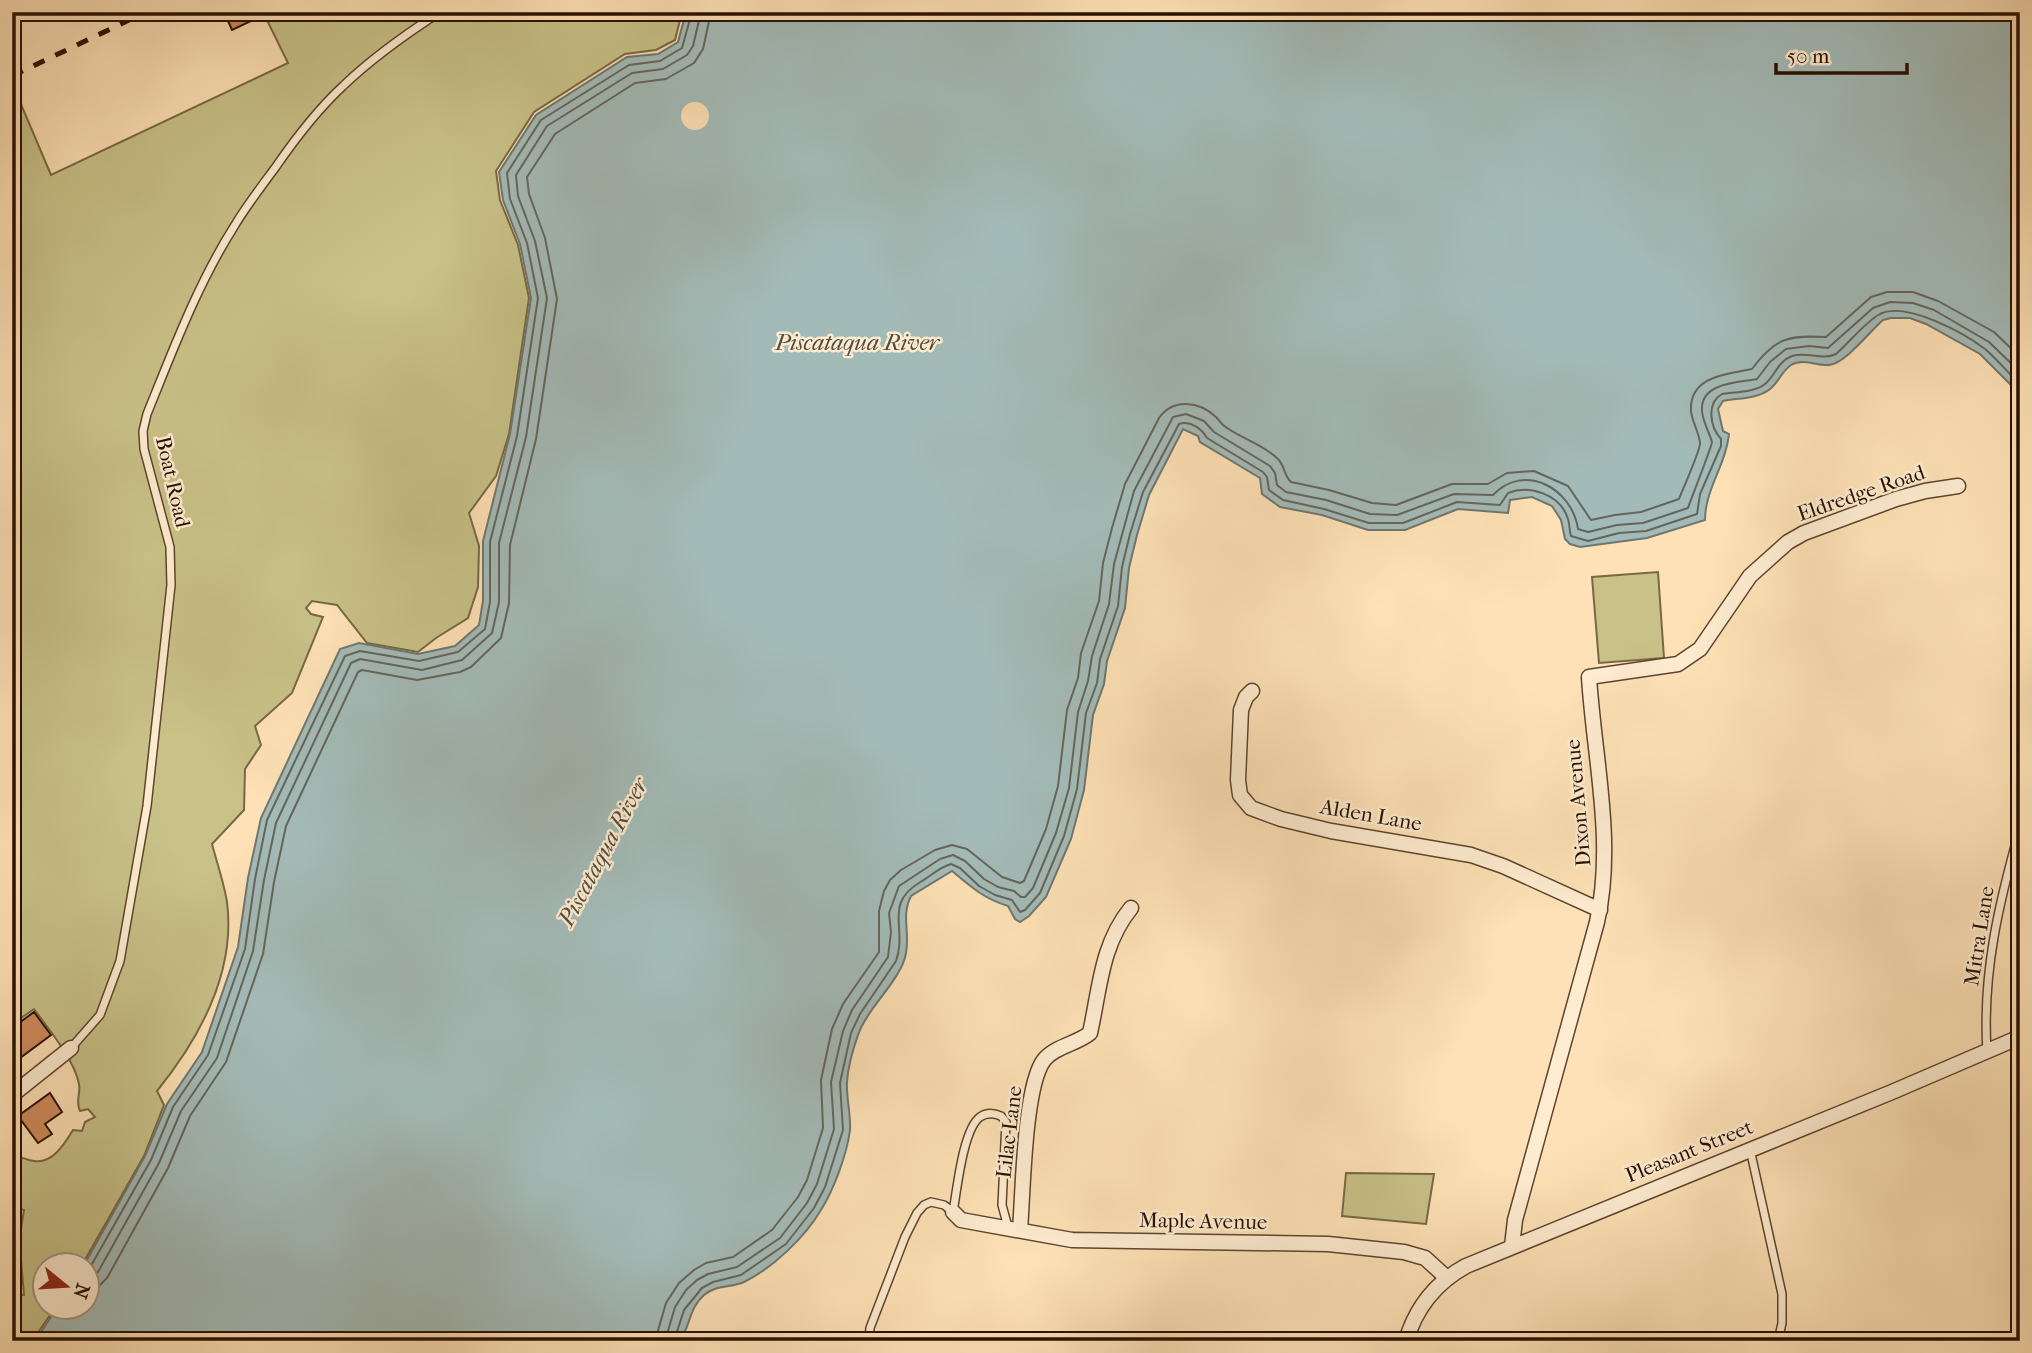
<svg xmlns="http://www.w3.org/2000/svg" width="2032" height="1353" font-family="'IM FELL French Canon',serif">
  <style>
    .green { fill: #c8c188; stroke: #786844; stroke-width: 2 }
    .water { fill: #a3bbb8; stroke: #71766e; stroke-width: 2 }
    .pier { fill: #fee1b6 }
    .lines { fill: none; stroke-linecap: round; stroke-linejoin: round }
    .shore { stroke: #65655c; stroke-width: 2 }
    .building { fill: #d08b5c; stroke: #270f00; stroke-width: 2 }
    .service-casing { stroke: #5d442e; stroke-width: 10 }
    .minor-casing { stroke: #5d442e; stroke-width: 17 }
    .service { stroke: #feecd0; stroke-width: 7 }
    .minor { stroke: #feecd0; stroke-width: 14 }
    .rail { stroke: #270f00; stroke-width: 5; stroke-dasharray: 12 12; stroke-linecap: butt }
    .labels { text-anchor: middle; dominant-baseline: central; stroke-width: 5; stroke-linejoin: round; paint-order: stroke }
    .street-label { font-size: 21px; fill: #270f00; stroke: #feecd0 }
    .water-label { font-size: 23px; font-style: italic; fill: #524b40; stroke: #feecd0 }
  </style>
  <rect width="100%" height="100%" fill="#fee1b6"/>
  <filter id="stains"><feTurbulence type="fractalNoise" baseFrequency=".00286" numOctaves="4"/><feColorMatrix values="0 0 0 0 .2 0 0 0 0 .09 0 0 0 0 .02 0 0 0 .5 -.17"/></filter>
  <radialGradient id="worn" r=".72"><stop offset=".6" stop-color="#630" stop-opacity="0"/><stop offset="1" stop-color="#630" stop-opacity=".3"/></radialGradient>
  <g class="green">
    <path d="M263,12H682L675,40L656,50L625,54L534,112L496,171L500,200L518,245L529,298L509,434L496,476L469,513L479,546L478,587L468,618L436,638L418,652L367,643L337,605L312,601L306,608L311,614L323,617L292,693L255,726L261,745L245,769L244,810L212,844C217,863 224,883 227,902C236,972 199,1039 157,1091L164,1105L144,1156L82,1265L46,1266V1308H55L35,1337L36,1341H12V1293L24,1295L21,1260L12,1253V1228L21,1229L24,1210L12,1207V1156C23,1156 25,1160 34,1161C53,1164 65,1143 73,1130L82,1131L85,1122L95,1117L88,1109L80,1111C75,1101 81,1094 79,1084C75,1061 48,1028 34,1009L21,1018L12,1013V91L15,90L51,175L288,63Z"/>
    <polygon points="1658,572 1664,658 1599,663 1592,577"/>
    <polygon points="1346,1173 1434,1174 1426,1224 1342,1216"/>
  </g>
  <path class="water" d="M686,12H2020V394L1980,354L1926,324L1910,318H1891L1883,320C1870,331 1846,363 1829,365C1816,366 1803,358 1791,365C1781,372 1779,382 1770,389C1758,399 1737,398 1723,401L1718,409L1723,431L1729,434C1726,465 1705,489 1705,520L1647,538L1580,547L1570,544L1565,539L1561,520L1552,506L1532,497L1510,500L1508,513L1458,509L1405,530H1368L1322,515L1280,507L1262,494L1260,478L1200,442L1198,436L1183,429L1149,495L1137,535L1129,568L1125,608L1107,661L1104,684L1093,715L1084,790L1071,839L1046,897L1029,916L1020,922L1015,919L1008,906C984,899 970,886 952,871L911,896C901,915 910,933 906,953C902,979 867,1008 858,1035C853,1049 848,1067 847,1082C846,1097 851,1114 850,1130C847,1154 834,1189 821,1210C805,1237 773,1268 744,1282C730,1288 715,1285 704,1295C688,1309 691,1327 679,1341H37V1338L57,1308H88V1266L84,1265L145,1156L167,1104L202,1052L238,947L248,878L261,818L340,649L359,643L418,654L455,646L479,625L483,601V541L510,434L531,298L520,244L503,200L499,172L536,115L627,57L658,54L678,42Z"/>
  <circle class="pier" cx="695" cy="116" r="14"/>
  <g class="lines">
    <g class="shore">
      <polyline points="88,1271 151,1160 173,1107 208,1055 245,949 255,879 267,820 345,656 360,651 419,661 458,652 485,629 490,602 490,542 517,436 538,298 527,243 510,199 507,173 541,120 629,65 660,61 682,48 692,12"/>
      <polyline points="88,1281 98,1272 159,1163 181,1111 217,1058 253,951 264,880 276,823 351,663 360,659 422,670 462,660 492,633 499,602 499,543 526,437 547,298 535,241 518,196 516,175 547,126 632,73 663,69 687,55 693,46 701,12"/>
      <polyline points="88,1291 99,1286 107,1278 168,1168 190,1116 226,1062 263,954 274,882 286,826 358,672 362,670 417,680 460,672 471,667 501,638 509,603 510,545 536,439 557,299 545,238 529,194 527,177 555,134 635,83 666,79 694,63 703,49 711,12"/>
      <path d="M655,1341L666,1303L679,1283L694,1270L706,1263L733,1257L772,1230L798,1197L807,1180L823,1128L821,1080L832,1029L843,1004L879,952V911L884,891L890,880L901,870L935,850L952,845L967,849L1002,877L1020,883L1024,881L1046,829L1058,786L1067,710L1078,678L1081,653L1099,601L1103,563L1112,528L1125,484L1159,418C1173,398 1199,401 1216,417C1218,419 1220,422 1223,425C1239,438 1263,444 1278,459C1285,466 1284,476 1291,482L1329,490L1372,503L1396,505L1452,484H1488L1507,473L1534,471L1568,486L1591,520L1615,515L1641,512L1679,499C1682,491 1701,449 1700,443C1699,432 1692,422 1691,411C1689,376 1727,374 1752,369C1775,338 1788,335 1826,337L1871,297L1887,292H1913L1938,301L1994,332L2020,357"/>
      <path d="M665,1341L675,1307L686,1290L697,1280L708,1274L737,1267L780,1238L807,1203L817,1184L834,1129L831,1082L843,1031L852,1010L888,957L891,932L889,913L899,886L940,859L953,855L965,861L984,879L998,887L1014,891L1021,897H1025L1033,888L1056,833L1069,788L1078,712L1088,681L1092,656L1109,604L1114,564L1134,491L1173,417L1186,414L1204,421L1214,432L1270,466L1275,473L1277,485L1286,492L1326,500L1370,514L1397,515L1454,494L1493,495C1524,462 1572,488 1578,529L1588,532L1617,525L1643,523L1688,508C1691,499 1712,446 1712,442C1709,432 1703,422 1702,411C1700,382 1738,383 1757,379L1770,362L1786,349L1809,346L1828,348L1873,308L1890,302L1913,303L1934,310L1989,342L2020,372"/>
      <path d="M674,1341L684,1310L702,1288L713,1282L741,1275L786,1244L814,1208L825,1187L843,1130L840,1083L851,1033L860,1014L896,961C908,927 882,904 922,881C932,875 940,867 951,864L960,868L979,886L995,895L1012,900L1020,912L1025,910L1040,893L1064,836L1077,789L1086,713L1097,683L1100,659L1118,606L1122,567L1130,534L1143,492L1179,424C1190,420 1202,429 1207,438L1263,472L1267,477L1269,490L1283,500L1324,509L1369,523H1403L1457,502L1500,505L1508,493C1530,484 1561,495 1568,519C1570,525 1569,530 1571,536L1588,541L1619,533L1646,531L1697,514L1700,494L1721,446V439C1710,427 1706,403 1722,394C1734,392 1756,392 1765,384C1775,376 1778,361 1792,356C1807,351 1822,361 1836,354C1850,342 1864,323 1880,314C1906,301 1964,333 1985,349C1997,359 2008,373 2020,384"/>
    </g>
  </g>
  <g class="building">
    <polygon points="224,12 270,12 232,30"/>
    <polygon points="34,1012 51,1035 12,1064 12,1028"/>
    <polygon points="50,1093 62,1112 45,1124 52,1134 38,1143 18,1116"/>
  </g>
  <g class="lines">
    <defs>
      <g id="service">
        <path d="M71,1048L100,1015L120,961L147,806L171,585L170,547L144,449L143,431L147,414C173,350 198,283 235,225C247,205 261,187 275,168C295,139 317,110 343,86C372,58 406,34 440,12"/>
        <path d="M1987,1051C1982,974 1999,902 2020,828"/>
        <polyline points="1750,1149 1782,1294 1782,1323 1778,1341"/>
        <path d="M869,1341L870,1328L905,1237L917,1213L924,1205L931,1202L944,1205L953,1212C957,1190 963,1129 980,1117C987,1112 994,1113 1001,1116L1006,1122L1002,1205L1008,1227"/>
      </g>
      <g id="minor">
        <polyline points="1252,691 1246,697 1241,710 1238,780 1240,795 1251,808 1281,819 1331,831 1471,855 1503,866 1600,910"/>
        <polyline points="12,1095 71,1048"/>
        <polyline points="953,1212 961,1220 1072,1240 1328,1244 1404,1252 1425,1258 1447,1278"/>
        <path d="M1020,1230C1023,1194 1024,1086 1044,1060C1055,1046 1077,1044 1090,1033C1100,988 1101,945 1131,908"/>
        <path d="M1512,1246L1515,1220L1597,922C1615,842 1594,758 1589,677L1678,664L1700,649L1750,576L1788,542L1804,533L1896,499L1925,491L1958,486"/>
        <path d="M1406,1341C1416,1307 1435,1283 1466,1266L1892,1092L2020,1037"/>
      </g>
    </defs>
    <use href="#service" class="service-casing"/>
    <use href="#minor" class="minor-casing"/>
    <use href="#service" class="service"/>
    <use href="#minor" class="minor"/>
    <polyline class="rail" points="12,76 146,12"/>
  </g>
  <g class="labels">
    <g class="street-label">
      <text transform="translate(173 482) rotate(77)">Boat Road</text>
      <text transform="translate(1861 493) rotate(-19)">Eldredge Road</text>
      <text transform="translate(1578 803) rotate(-95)">Dixon Avenue</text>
      <text transform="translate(1371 815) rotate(10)">Alden Lane</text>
      <text transform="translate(1979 936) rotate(-81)">Mitra Lane</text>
      <text transform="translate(1009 1132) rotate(-83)">Lilac Lane</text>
      <text transform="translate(1689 1151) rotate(-22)">Pleasant Street</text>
      <text transform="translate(1203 1221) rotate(1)">Maple Avenue</text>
    </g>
    <g class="water-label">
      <text x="857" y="342">Piscataqua River</text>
      <text transform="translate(603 852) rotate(-62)">Piscataqua River</text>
    </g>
  </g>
  <rect width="2032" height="1353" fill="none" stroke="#fee1b6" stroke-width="42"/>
  <rect x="14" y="14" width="2004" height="1325" fill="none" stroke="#270f00" stroke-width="3.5"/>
  <rect x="21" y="21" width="1990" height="1311" fill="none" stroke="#270f00" stroke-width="2"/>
  <g transform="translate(66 1286) rotate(108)"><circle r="33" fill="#feecd0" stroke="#a8947d" stroke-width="2"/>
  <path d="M0-5L12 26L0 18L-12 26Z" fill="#8f2418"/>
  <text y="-10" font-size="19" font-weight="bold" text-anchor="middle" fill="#270f00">N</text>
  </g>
  <path d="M1776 63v10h131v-10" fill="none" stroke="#270f00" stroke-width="3.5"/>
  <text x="1787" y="63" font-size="21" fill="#270f00" stroke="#feecd0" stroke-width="5" paint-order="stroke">50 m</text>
  <rect width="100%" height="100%" filter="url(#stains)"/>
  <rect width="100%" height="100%" fill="url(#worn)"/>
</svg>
